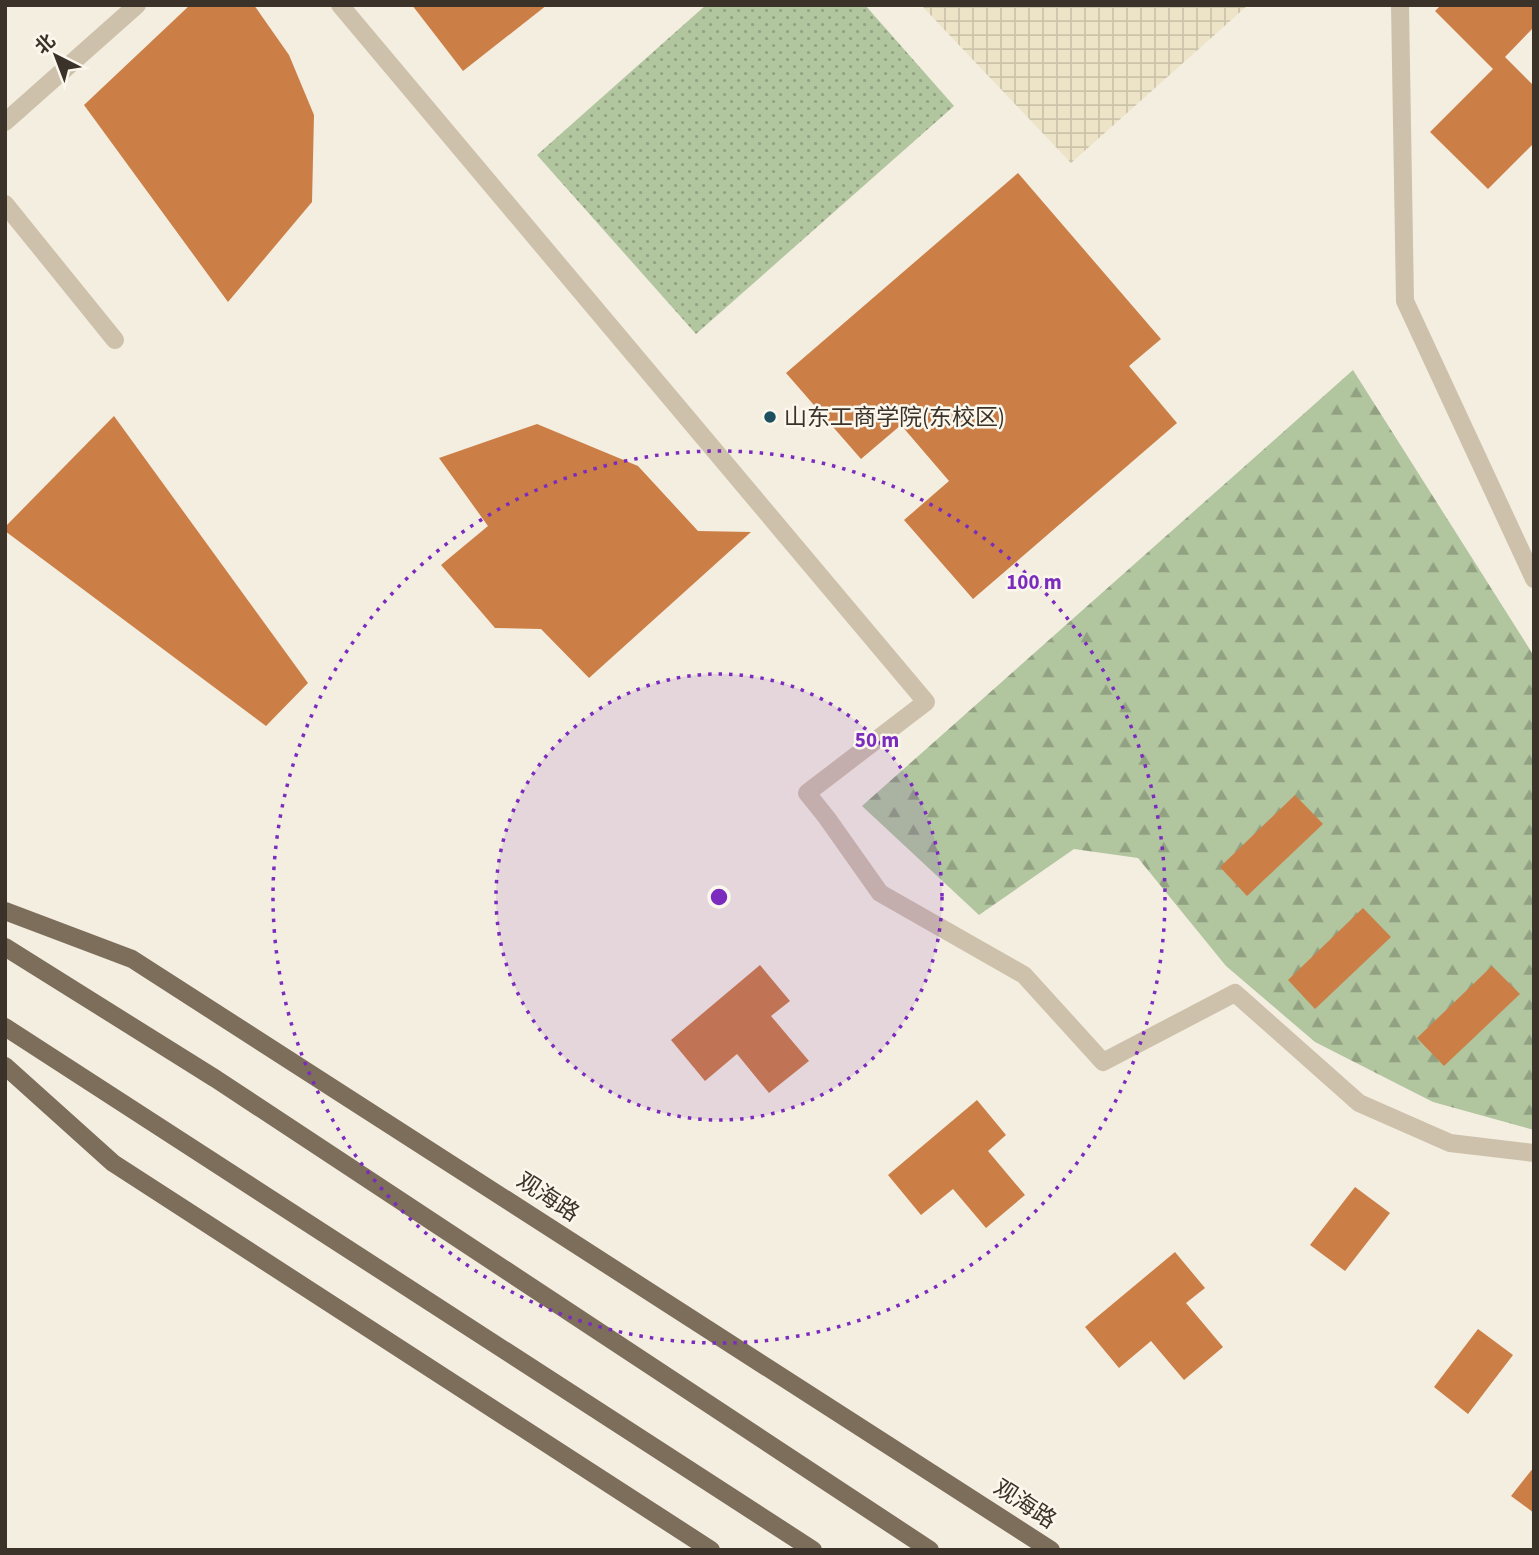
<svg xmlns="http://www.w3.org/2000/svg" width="1539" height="1555" font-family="'Source Sans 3','Noto Sans SC',sans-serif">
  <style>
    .grass { fill: url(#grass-dots) }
    .forest { fill: url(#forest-firs) }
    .plaza { fill: url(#plaza-grid) }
    .building { fill: #cb7f47 }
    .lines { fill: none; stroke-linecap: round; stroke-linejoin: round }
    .minor { stroke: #cec1ab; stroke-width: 18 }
    .major { stroke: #7d6d5b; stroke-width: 18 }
    .ring { fill: none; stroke: #7b2cbf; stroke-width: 3.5; stroke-dasharray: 3.5 7 }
    .poi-dot { fill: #1d4f5f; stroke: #fbf7ed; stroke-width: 2.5 }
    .labels { text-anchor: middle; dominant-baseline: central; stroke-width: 5; stroke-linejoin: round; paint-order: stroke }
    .poi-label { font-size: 23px; fill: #3b332a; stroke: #fbf7ed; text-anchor: start }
    .street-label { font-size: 23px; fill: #3b332a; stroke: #fbf7ed }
    .centre { fill: #7b2cbf; stroke: #fbf7ed; stroke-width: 3.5 }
    .ring-label { font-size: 21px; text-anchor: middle; font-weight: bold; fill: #7b2cbf; stroke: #fbf7ed; stroke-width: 5; stroke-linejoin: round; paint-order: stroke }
  </style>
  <defs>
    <pattern id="grass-dots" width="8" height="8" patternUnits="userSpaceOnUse" patternTransform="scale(1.75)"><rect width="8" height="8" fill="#b1c59f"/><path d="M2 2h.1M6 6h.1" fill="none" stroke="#91a182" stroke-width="1.8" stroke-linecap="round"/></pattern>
    <pattern id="forest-firs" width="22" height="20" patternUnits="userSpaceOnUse" patternTransform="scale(1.75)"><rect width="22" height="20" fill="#b1c59f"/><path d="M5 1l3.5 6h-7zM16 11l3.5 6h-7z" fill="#91a182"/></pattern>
    <pattern id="plaza-grid" width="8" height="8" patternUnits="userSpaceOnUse" patternTransform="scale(1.75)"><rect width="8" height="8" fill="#ede3c7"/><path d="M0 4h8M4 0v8" fill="none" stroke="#ccc3ab"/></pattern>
  </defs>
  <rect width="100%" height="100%" fill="#f4eee0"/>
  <polygon class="grass" points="706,5 865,5 954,106 696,334 537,155"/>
  <polygon class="forest" points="1353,370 1534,656 1534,1130 1433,1102 1315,1042 1226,966 1138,858 1074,849 979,915 862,806"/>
  <polygon class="plaza" points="921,5 1248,5 1071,163"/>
  <g class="building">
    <polygon points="190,5 254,5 289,55 314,115 312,202 228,302 84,105"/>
    <polygon points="412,5 547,5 463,71"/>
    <polygon points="1441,5 1534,5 1534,27 1505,57 1534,86 1534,143 1488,189 1430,132 1493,69 1435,11"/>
    <polygon points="1018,173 1161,339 1129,366 1177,423 973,599 904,520 949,481 901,425 861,459 786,373"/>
    <polygon points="114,416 308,683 266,726 5,531 5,527"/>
    <polygon points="537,424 638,466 698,531 751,532 589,678 541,629 495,628 441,565 488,526 439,458"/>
    <polygon points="1295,795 1323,824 1247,896 1220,867"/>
    <polygon points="1363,908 1391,937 1315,1009 1288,980"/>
    <polygon points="760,965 790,1001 771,1016 809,1061 769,1093 737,1054 705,1081 671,1040"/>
    <polygon points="1492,966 1520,994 1444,1066 1417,1038"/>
    <polygon points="977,1100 1006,1135 988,1151 1025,1195 986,1228 953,1189 921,1215 888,1175"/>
    <polygon points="1355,1187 1390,1213 1345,1271 1310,1245"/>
    <polygon points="1175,1252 1205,1288 1186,1303 1223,1347 1184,1380 1151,1341 1119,1368 1085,1327"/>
    <polygon points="1478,1329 1513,1355 1468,1414 1434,1387"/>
    <polygon points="1534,1467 1534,1513 1511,1496"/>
  </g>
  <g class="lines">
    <g class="minor">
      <polyline points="340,5 926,702 807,793 827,818 880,893 1024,975 1103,1062 1235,993 1359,1103 1450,1143 1534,1153"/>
      <polyline points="1400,5 1405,301 1534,579"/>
      <polyline points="5,122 137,5"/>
      <polyline points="5,204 115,340"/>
    </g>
    <g class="major">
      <polyline points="5,911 132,959 1051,1550"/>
      <polyline points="5,947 216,1079 930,1550"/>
      <polyline points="5,1027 813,1550"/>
      <polyline points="5,1066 113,1163 711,1550"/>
    </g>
  </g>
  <circle cx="719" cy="897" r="223" fill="#7b2cbf" fill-opacity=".12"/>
  <g class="ring">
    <circle cx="719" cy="897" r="223"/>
    <circle cx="719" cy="897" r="446"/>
  </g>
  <circle class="poi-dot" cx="770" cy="417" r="7"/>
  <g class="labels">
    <g class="poi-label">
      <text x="784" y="417">山东工商学院(东校区)</text>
    </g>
    <g class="street-label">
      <text transform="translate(548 1197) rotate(33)">观海路</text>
      <text transform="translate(1025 1504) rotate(33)">观海路</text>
    </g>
  </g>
  <circle cx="719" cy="897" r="10" class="centre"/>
  <g class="ring-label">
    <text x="1034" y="589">100 m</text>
    <text x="877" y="747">50 m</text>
  </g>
  <rect width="1539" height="1555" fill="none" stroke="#3b332a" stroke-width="14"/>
  <g transform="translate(56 56) rotate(318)" stroke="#fbf7ed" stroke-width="5" paint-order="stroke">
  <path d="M0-5L12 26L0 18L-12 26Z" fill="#3b332a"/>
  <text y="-10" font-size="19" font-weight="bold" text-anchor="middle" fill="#3b332a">北</text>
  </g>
</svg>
